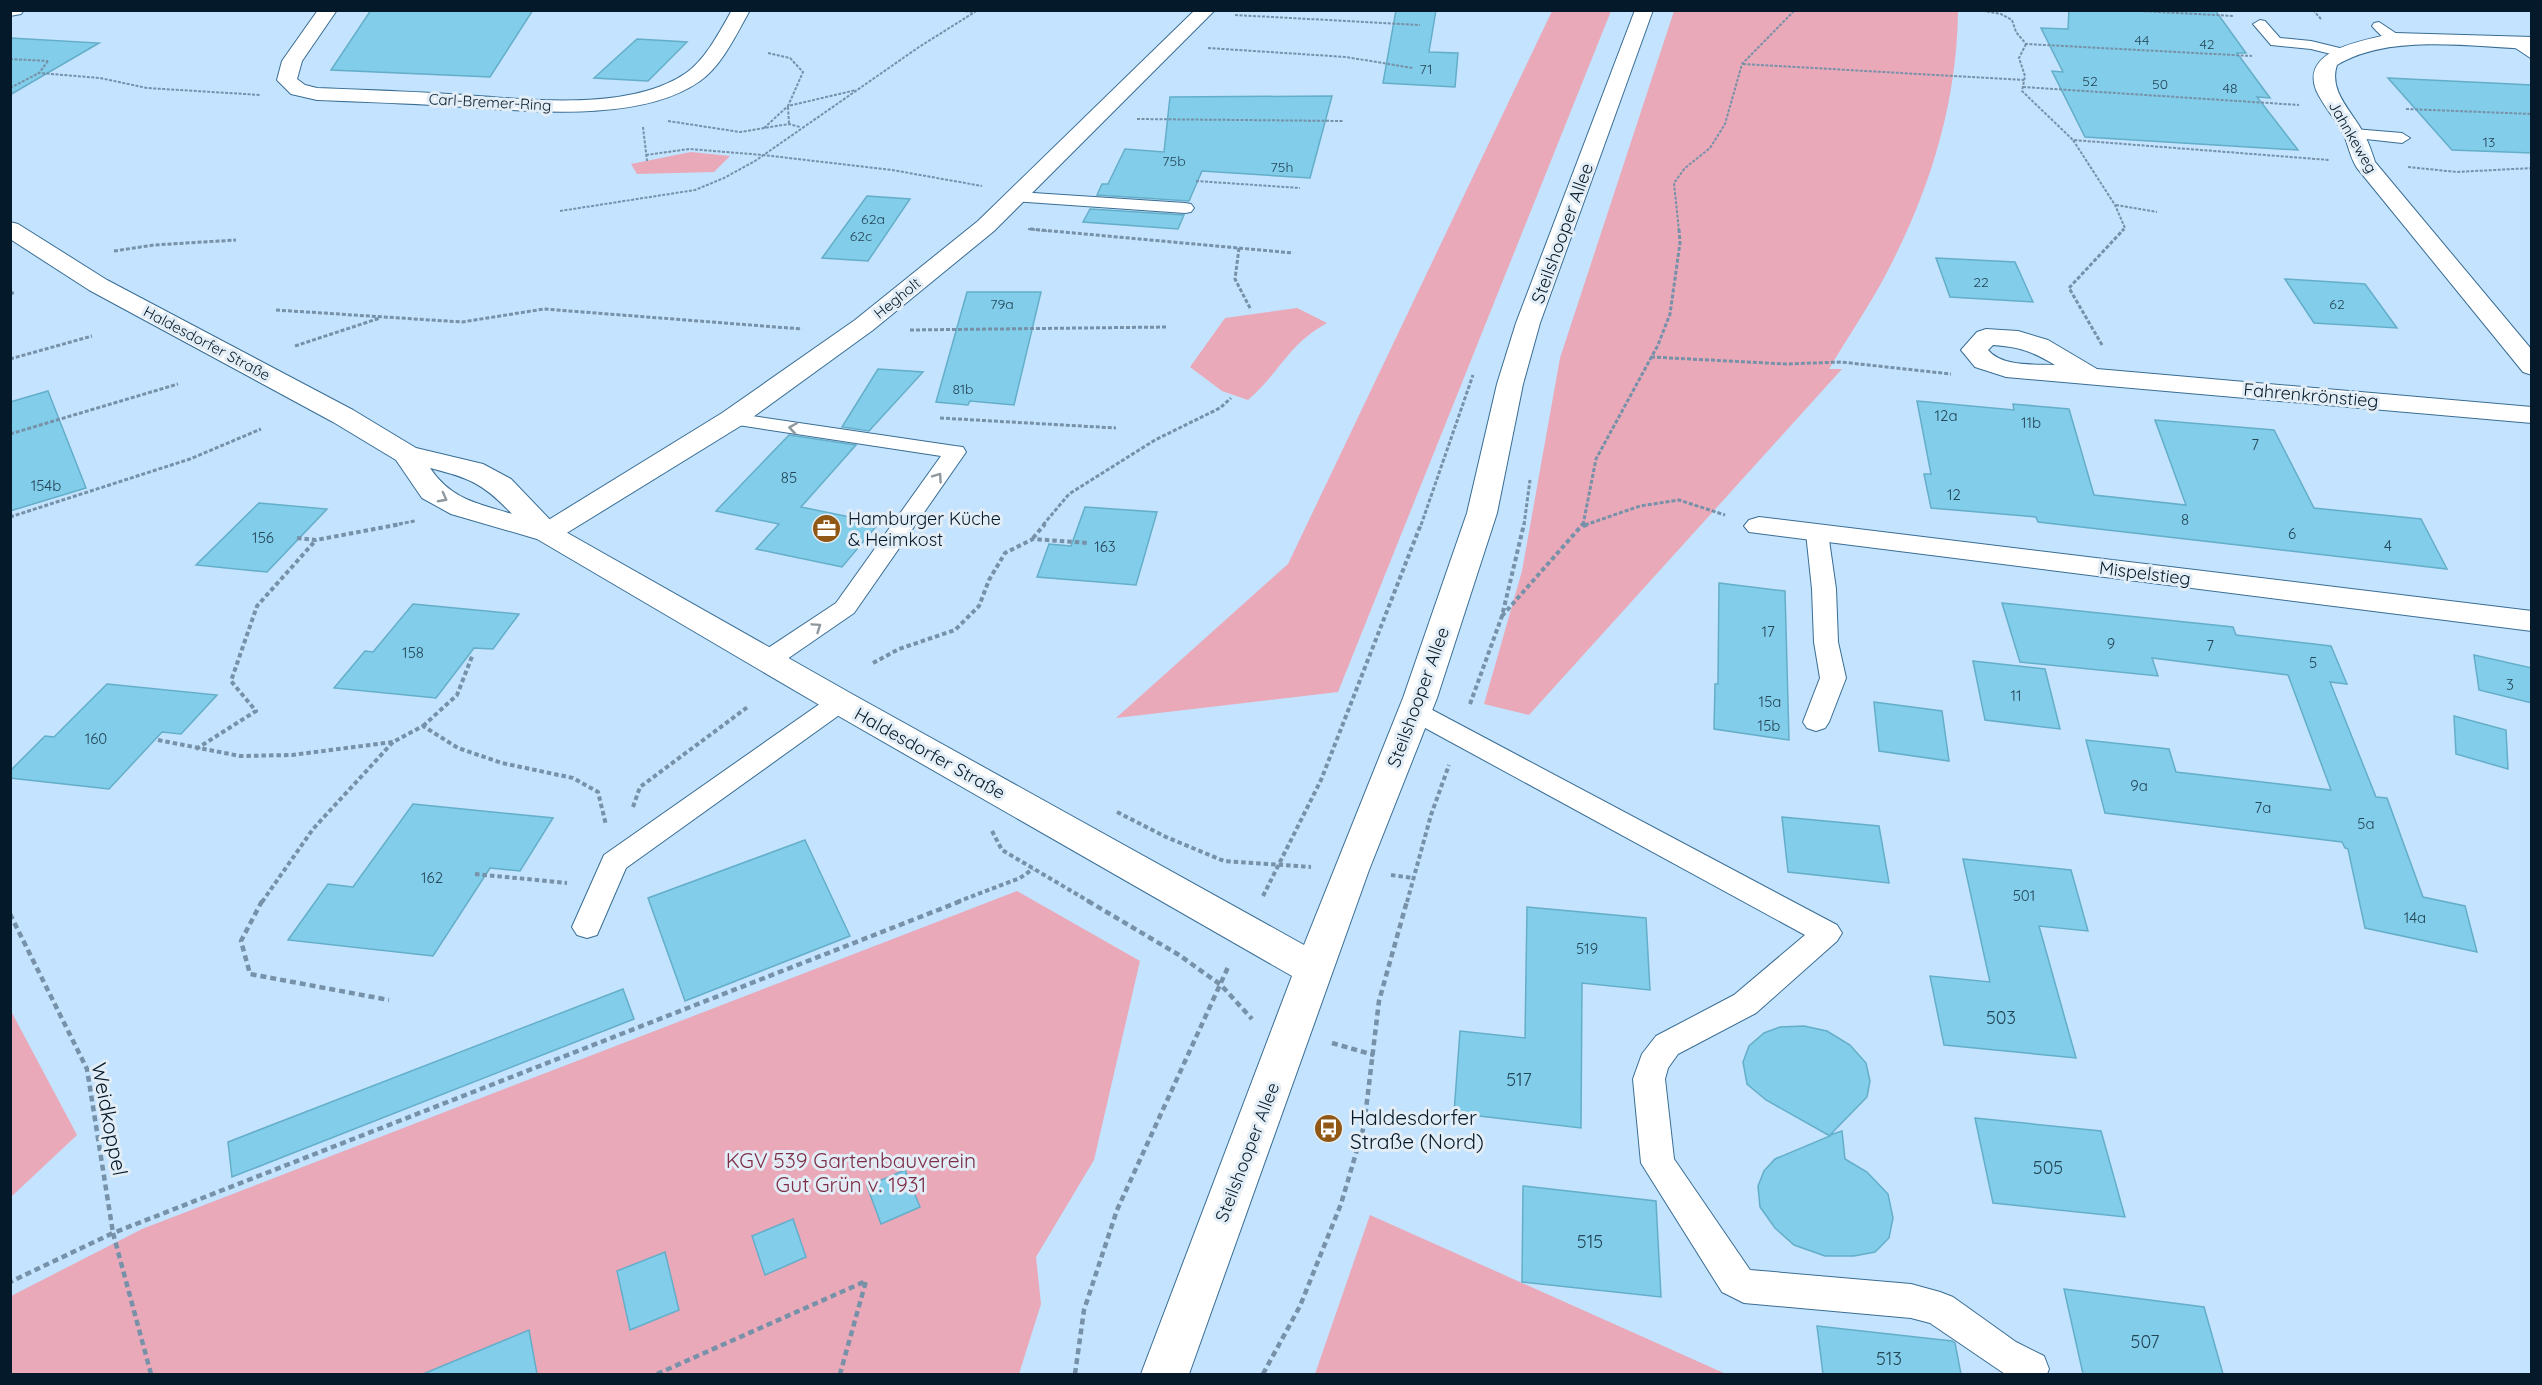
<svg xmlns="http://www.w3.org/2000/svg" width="2542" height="1385" font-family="Quicksand,sans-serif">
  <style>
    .green { fill: #eaa9b9 }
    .building { fill: #82cde9; stroke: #64aec9; stroke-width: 1.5 }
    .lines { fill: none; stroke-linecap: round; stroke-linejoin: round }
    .lane-casing { stroke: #396d94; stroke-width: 2 }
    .street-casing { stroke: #396d94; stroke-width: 2 }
    .secondary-casing { stroke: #396d94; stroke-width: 2 }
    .path-far3 { stroke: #7691a8; stroke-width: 2; stroke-dasharray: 3 1.5; stroke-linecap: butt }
    .path-far2 { stroke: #7691a8; stroke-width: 3; stroke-dasharray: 4 2; stroke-linecap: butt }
    .path-far1 { stroke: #7691a8; stroke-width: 4; stroke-dasharray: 4.5 3; stroke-linecap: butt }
    .path { stroke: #7691a8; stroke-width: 4.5; stroke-dasharray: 6 4; stroke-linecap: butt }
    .lane { fill: #fff; fill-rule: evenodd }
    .street { fill: #fff; fill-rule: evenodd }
    .secondary { fill: #fff; fill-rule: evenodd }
    .oneway { stroke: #8e989f }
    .labels { text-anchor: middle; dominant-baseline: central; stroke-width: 6; stroke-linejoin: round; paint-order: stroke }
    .far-number-label { font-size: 14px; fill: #244659 }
    .far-street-label { font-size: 15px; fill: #041929; stroke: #e3edf6 }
    .number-label { font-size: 15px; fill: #244659 }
    .street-label { font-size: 18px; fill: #041929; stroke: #e3edf6 }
    .poi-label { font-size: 18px; fill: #041929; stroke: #e3edf6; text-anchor: start }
    .near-number-label { font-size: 18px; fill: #244659 }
    .near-poi-label { font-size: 21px; fill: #041929; stroke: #e3edf6; text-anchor: start }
    .near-street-label { font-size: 21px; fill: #041929; stroke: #e3edf6 }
    .near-park-label { font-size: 21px; fill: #7d2d46; stroke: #e3edf6 }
  </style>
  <rect width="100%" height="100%" fill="#c3e3fe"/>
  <g class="green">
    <polygon points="1552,11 1611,11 1338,692 1116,718 1288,564"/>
    <path d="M1674,11H1958C1957,105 1929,193 1885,276C1868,308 1847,338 1829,369H1842L1529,715L1484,704L1522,571L1560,358Z"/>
    <polygon points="691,152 730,156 714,172 637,174 631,164"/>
    <path d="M1297,308L1327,323C1288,344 1279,374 1248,400L1222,391L1190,367L1225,318Z"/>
    <polygon points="1017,891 1140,961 1094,1160 1036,1257 1041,1304 1019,1374 11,1374 11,1296 142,1229"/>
    <polygon points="11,1011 77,1135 11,1197 10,1197"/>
    <polygon points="1370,1215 1726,1374 1315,1374"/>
  </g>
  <g class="building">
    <polygon points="371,10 533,10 490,77 331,70"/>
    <polygon points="1396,10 1436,10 1429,52 1458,53 1455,87 1383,83"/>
    <polygon points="2069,10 2215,10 2246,53 2237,53 2270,98 2257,97 2298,150 2085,137 2052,71 2063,72 2041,28 2068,29"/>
    <polygon points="10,38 99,43 10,95"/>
    <polygon points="637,39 687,42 648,81 594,78"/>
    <polygon points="2388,78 2532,85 2532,153 2452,150"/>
    <polygon points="1332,96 1310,178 1202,171 1189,201 1097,195 1102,184 1108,184 1125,149 1164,152 1170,97"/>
    <polygon points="867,196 910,199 868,261 822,258"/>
    <polygon points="1090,209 1184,215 1178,229 1083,222"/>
    <polygon points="1936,258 2015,262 2033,302 1950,297"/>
    <polygon points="2285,279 2365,284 2397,328 2314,323"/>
    <polygon points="967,292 1041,292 1014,405 970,401 968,405 936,402"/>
    <polygon points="878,369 923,372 869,431 842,427"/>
    <polygon points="48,391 86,488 10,511 10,402"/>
    <polygon points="1917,401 2014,410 2013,404 2069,409 2094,495 2186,505 2155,420 2274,430 2314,508 2421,519 2447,569 2038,522 2036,517 1931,508 1924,474 1931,474"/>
    <polygon points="789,435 856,445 801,507 879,523 842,567 756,549 779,524 716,511"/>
    <polygon points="259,503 327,509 267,572 196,565"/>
    <polygon points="1085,507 1157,512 1136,585 1037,577 1049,544 1071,546"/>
    <polygon points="1719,583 1785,591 1789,740 1714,729 1715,684 1718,684"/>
    <polygon points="2002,603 2233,627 2236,635 2331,646 2347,684 2330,682 2376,797 2387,798 2423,897 2465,906 2477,952 2365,928 2348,849 2345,848 2342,842 2105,813 2086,740 2169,749 2176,772 2331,790 2288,675 2152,658 2158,676 2020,662"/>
    <polygon points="413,604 519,614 493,649 474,648 436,698 334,688 365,651 373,652"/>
    <polygon points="2474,655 2532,668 2532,703 2479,690"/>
    <polygon points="1973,661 2045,669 2060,729 1985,720"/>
    <polygon points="107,684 217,695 181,734 162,732 109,789 10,778 10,771 45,736 54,737"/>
    <polygon points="1874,702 1942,711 1949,761 1879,751"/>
    <polygon points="2454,716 2506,730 2508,769 2456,754"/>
    <polygon points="413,804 553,818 520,871 490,868 433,956 288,940 328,884 353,887"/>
    <polygon points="1782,817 1879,826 1889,883 1788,872"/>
    <polygon points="805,840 850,936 685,1001 648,898"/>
    <polygon points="1963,859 2071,870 2088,931 2039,926 2076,1058 1944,1045 1930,976 1990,982"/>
    <polygon points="1527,907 1646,918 1650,990 1582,983 1581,1128 1454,1113 1460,1031 1525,1038"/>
    <polygon points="623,989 634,1019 232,1177 228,1142"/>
    <polygon points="1804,1026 1827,1031 1850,1045 1866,1063 1870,1081 1867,1097 1830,1135 1842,1131 1845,1159 1867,1172 1888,1194 1893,1218 1889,1238 1875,1252 1854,1256 1825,1256 1794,1245 1775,1228 1760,1207 1758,1186 1764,1171 1775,1159 1830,1136 1766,1100 1747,1084 1743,1062 1749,1046 1764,1033 1780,1027"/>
    <polygon points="1975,1118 2101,1131 2125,1217 1993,1203"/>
    <polygon points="905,1170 920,1207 881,1224 867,1186"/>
    <polygon points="1523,1186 1656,1201 1661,1297 1522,1282"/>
    <polygon points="793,1219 806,1257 765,1275 752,1236"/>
    <polygon points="665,1252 679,1310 630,1330 617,1271"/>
    <polygon points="2064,1289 2204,1307 2223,1374 2083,1374"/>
    <polygon points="1817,1326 1952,1341 1955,1343 1961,1374 1823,1374"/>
    <polygon points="529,1330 537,1374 423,1374"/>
  </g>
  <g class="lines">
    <defs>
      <g id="lane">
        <polygon points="2260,20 2265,21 2280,38 2311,41 2348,50 2350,53 2343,57 2311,49 2271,45 2253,24"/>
        <path d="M2379,22L2400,36L2402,39L2400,42C2389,45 2379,34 2372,26L2374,23Z"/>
        <polygon points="2516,38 2532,47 2532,59 2511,45 2509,42 2511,39"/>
        <polygon points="2354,129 2402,133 2410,138 2402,143 2348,137 2346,134"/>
        <polygon points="1018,192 1185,203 1191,204 1194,208 1191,212 1185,213 1012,201 1009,197 1012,193"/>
        <polygon points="732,413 955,446 963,447 966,452 854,613 777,666 768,668 759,666 756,660 759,654 836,603 941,456 725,423 722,419 725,415"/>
        <polygon points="1817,526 1825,528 1828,533 1836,589 1838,642 1846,678 1829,722 1825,728 1816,731 1807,728 1803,722 1820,678 1814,642 1812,589 1806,533 1809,528"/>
        <polygon points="840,693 849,696 853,702 849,708 626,868 597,935 587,938 577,935 572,927 604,855 831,696"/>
        <polygon points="1414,702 1423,705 1837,925 1842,933 1837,941 1756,1013 1678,1054 1668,1068 1665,1079 1674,1159 1750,1270 1911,1284 1940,1292 1953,1297 2016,1342 2044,1356 2049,1369 2047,1374 2005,1374 1930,1323 1911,1318 1744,1303 1722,1292 1641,1163 1633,1079 1642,1054 1656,1036 1734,995 1805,935 1405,717 1401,711 1405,705"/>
      </g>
      <g id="street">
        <polygon points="10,10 24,10 21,14 10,16"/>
        <path d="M318,10H337L302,61L297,79L305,85L317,88C361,90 405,91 449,94C518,98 626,114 686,73C706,59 720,31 732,10H750C737,33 722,66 700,81C638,125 521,110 449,106C405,103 361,102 317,100L291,94L277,80L282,61Z"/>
        <polygon points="1195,10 1215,10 994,231 873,330 742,425 557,539 547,542 537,539 532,533 537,527 722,413 855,320 978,221"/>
        <path d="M2395,33L2532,37V49C2472,47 2389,33 2337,65C2328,92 2353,112 2364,134C2369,143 2372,153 2375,162L2532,350V375L2523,372L2357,168C2349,156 2348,141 2341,129C2333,117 2322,103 2316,90C2300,48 2368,40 2395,33Z"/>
        <path d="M1986,329L2018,331L2048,340L2097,369L2532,407V423L2006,377L1975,367L1961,350L1977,332ZM1993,345C2020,347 2031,351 2055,365C2034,364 2002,367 1988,350Z"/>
        <polygon points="1759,517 2532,611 2532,631 1749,532 1744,526 1749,520"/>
      </g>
      <path id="secondary" d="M1635,10H1653L1540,323L1523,384L1497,513L1437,698L1369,870L1189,1374H1141L1292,976L828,710L537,539L451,514L422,498L396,460L333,422L89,290L10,239V222L18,224L107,280L353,410L416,448L483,464L511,479L557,527L852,694L1304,945L1403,698L1467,513L1497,384L1516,323ZM430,468C470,478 484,484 512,514C477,503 452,500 430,468Z"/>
    </defs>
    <use href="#lane" class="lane-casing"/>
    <use href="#street" class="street-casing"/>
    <use href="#secondary" class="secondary-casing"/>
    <g class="path-far3">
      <polyline points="956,10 973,12"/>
      <polyline points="1978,10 2001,14 2012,20 2016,32 2026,44 2252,56"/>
      <polyline points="2122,10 2234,16"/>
      <polyline points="2313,10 2321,19"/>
      <polyline points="1235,15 1420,25"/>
      <polyline points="2026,44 2019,58 2025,76 2022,91 2073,140"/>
      <polyline points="1208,48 1346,57 1413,68"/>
      <polyline points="768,53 790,58 803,72 788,106 856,90"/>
      <polyline points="10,59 48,61"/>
      <polyline points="48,61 39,73 100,78 147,88 261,95"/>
      <polyline points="1743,64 2024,80"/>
      <polyline points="2023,87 2299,105"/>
      <polyline points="10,88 39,73"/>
      <polyline points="788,107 789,124"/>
      <polyline points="2406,109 2532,114"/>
      <polyline points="1137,119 1343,121"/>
      <polyline points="668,121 740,132 789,124 800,127"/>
      <polyline points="643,127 647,161"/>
      <polyline points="764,128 788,106"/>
      <polyline points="646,155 689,149 763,155 892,170 982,186"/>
      <polyline points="2408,167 2457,172 2532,168"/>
      <polyline points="1196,181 1300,188"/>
      <polyline points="2116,205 2157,212"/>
      <polyline points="560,211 695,190 724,178 755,161 919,47 978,10"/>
      <polyline points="1028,229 1047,231"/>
      <polyline points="1679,231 1674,183 1685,168 1710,148 1725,124 1742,64 1795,10"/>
      <polyline points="2122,231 2125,228 2115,205 2073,140 2329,160"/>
    </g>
    <g class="path-far2">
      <polyline points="1030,229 1293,253"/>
      <polyline points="1239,248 1235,279 1251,310"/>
      <polyline points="114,251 154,245 236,240"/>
      <polyline points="10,294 15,292"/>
      <polyline points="276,310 462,322 544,309 802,329"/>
      <polyline points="910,330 1167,327"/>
      <polyline points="2102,345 2069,288 2124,229"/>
      <polyline points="295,346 380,318"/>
      <polyline points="1651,357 1786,364 1841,362 1951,374"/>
      <polyline points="10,359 92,336"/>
      <polyline points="940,418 1116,428"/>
      <polyline points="10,434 178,384"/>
      <polyline points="10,517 190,459 261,429"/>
      <polyline points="393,525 415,521"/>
      <polyline points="1043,525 1069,494 1155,440 1220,408 1231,398"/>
      <polyline points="1421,525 1473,375"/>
      <polyline points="1524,525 1530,480"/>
      <polyline points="1583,525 1596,459 1658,345 1670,314 1680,243 1679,229"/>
      <polyline points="1585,525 1640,506 1679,500 1725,515"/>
    </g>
    <g class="path-far1">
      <polyline points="1583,526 1589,524"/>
      <polyline points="297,538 316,540 401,524"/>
      <polyline points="1033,538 1045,524"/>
      <polyline points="1502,616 1583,524"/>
      <polyline points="873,663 899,649 955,630 979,606 989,580 1005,553 1033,539 1088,543"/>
      <polyline points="1470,704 1502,616 1524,524"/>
      <polyline points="423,726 457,695 473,654"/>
      <polyline points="158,740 240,756 292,755 393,742 423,726 458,748 502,763 573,778 598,792 606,825"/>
      <polyline points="196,749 256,711 231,681 257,606 316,540"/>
      <polyline points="633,807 640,787 749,706"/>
      <polyline points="1117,812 1166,837 1224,861 1311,867"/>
      <polyline points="992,831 1002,850 1090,902"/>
      <polyline points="475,874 567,883"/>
      <polyline points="1391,875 1413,878"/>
      <polyline points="1263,896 1321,780 1421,524"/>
      <polyline points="262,902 313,829 393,742"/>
      <polyline points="957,902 1020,878 1033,869"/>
      <polyline points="1407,902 1431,815 1449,765"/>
    </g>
    <g class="path">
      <polyline points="262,901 241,941 250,974 389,1000"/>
      <polyline points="1088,901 1179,955 1221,985 1252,1019"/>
      <polyline points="10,914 87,1069 113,1233 10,1282"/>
      <polyline points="1332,1043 1374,1055"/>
      <polyline points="151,1374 113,1233 961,901"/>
      <polyline points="657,1374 866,1281 840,1374"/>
      <polyline points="1075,1374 1084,1310 1117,1210 1229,965"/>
      <polyline points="1263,1374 1300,1306 1341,1204 1364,1126 1379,1001 1407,901"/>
    </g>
    <use href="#lane" class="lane"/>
    <use href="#street" class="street"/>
    <use href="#secondary" class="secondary"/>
  </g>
  <defs><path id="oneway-chevron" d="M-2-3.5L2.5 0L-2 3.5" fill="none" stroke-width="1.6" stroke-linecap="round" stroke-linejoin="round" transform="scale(1.5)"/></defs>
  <g class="oneway">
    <use href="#oneway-chevron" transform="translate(793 428) rotate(-171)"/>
    <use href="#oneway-chevron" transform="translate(938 477) rotate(-55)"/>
    <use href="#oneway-chevron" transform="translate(443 498) rotate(28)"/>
    <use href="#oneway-chevron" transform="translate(817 627) rotate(-34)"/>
  </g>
  <defs>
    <symbol id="office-disc" viewBox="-11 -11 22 22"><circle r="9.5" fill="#915714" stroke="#e3edf6"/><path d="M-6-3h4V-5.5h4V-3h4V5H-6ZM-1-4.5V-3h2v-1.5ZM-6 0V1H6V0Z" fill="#fff"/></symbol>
    <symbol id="bus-disc" viewBox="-11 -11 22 22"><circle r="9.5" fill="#915714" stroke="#e3edf6"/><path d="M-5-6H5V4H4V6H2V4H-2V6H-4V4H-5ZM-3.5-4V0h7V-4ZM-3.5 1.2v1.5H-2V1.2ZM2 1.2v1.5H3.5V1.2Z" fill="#fff"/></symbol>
  </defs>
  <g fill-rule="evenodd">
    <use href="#office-disc" x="810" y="512" width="33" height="33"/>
    <use href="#bus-disc" x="1312" y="1112" width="33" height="33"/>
  </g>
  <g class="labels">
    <g class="far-number-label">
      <text x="2142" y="40">44</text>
      <text x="2207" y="44">42</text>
      <text x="1426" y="69">71</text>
      <text x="2090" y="81">52</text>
      <text x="2160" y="84">50</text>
      <text x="2230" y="88">48</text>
      <text x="2489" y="142">13</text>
      <text x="1174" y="161">75b</text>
      <text x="1282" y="167">75h</text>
      <text x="873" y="219">62a</text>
      <text x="861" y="236">62c</text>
      <text x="1981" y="282">22</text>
      <text x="1002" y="304">79a</text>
      <text x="2337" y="304">62</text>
      <text x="963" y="389">81b</text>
    </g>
    <g class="far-street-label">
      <text transform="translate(490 102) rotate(3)">Carl-Bremer-Ring</text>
      <text transform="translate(2353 137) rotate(60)">Jahnkeweg</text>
      <text transform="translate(897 298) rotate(-39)">Hegholt</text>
      <text transform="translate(207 343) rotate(28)">Haldesdorfer Straße</text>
    </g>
    <g class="number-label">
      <text x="1946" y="415">12a</text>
      <text x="2031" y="422">11b</text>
      <text x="2255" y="444">7</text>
      <text x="789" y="477">85</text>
      <text x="46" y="485">154b</text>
      <text x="1954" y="494">12</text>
      <text x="2185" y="519">8</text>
      <text x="2292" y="533">6</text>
      <text x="263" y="537">156</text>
      <text x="2388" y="545">4</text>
      <text x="1105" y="546">163</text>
      <text x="1768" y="631">17</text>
      <text x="2111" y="643">9</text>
      <text x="2210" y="645">7</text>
      <text x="413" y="652">158</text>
      <text x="2313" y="662">5</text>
      <text x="2510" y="684">3</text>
      <text x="2016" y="695">11</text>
      <text x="1770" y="701">15a</text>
      <text x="1769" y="725">15b</text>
      <text x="96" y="738">160</text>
      <text x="2139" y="785">9a</text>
      <text x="2263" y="807">7a</text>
      <text x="2366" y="823">5a</text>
      <text x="432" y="877">162</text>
      <text x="2024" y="895">501</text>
      <text x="2415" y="917">14a</text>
      <text x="1587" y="948">519</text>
    </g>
    <g class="street-label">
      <text transform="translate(1562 233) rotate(-70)">Steilshooper Allee</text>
      <text transform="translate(2311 395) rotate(5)">Fahrenkrönstieg</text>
      <text transform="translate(2145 573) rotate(7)">Mispelstieg</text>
      <text transform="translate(1418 697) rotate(-70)">Steilshooper Allee</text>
      <text transform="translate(930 753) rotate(29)">Haldesdorfer Straße</text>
      <text transform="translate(1247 1152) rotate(-69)">Steilshooper Allee</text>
    </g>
    <g class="poi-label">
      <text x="848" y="518">Hamburger Küche<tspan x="848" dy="21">&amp; Heimkost</tspan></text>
    </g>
    <g class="near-number-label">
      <text x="2001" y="1017">503</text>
      <text x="1519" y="1079">517</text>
      <text x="2048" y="1167">505</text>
      <text x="1590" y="1241">515</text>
      <text x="2145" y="1341">507</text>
      <text x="1889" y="1358">513</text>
    </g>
    <g class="near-poi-label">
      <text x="1350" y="1117">Haldesdorfer<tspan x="1350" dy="24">Straße (Nord)</tspan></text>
    </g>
    <g class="near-street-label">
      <text transform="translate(110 1119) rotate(79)">Weidkoppel</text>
    </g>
    <g class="near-park-label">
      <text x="851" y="1160">KGV 539 Gartenbauverein<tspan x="851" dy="24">Gut Grün v. 1931</tspan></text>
    </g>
  </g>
  <rect width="2542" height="1385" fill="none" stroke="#041929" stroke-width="24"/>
</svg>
